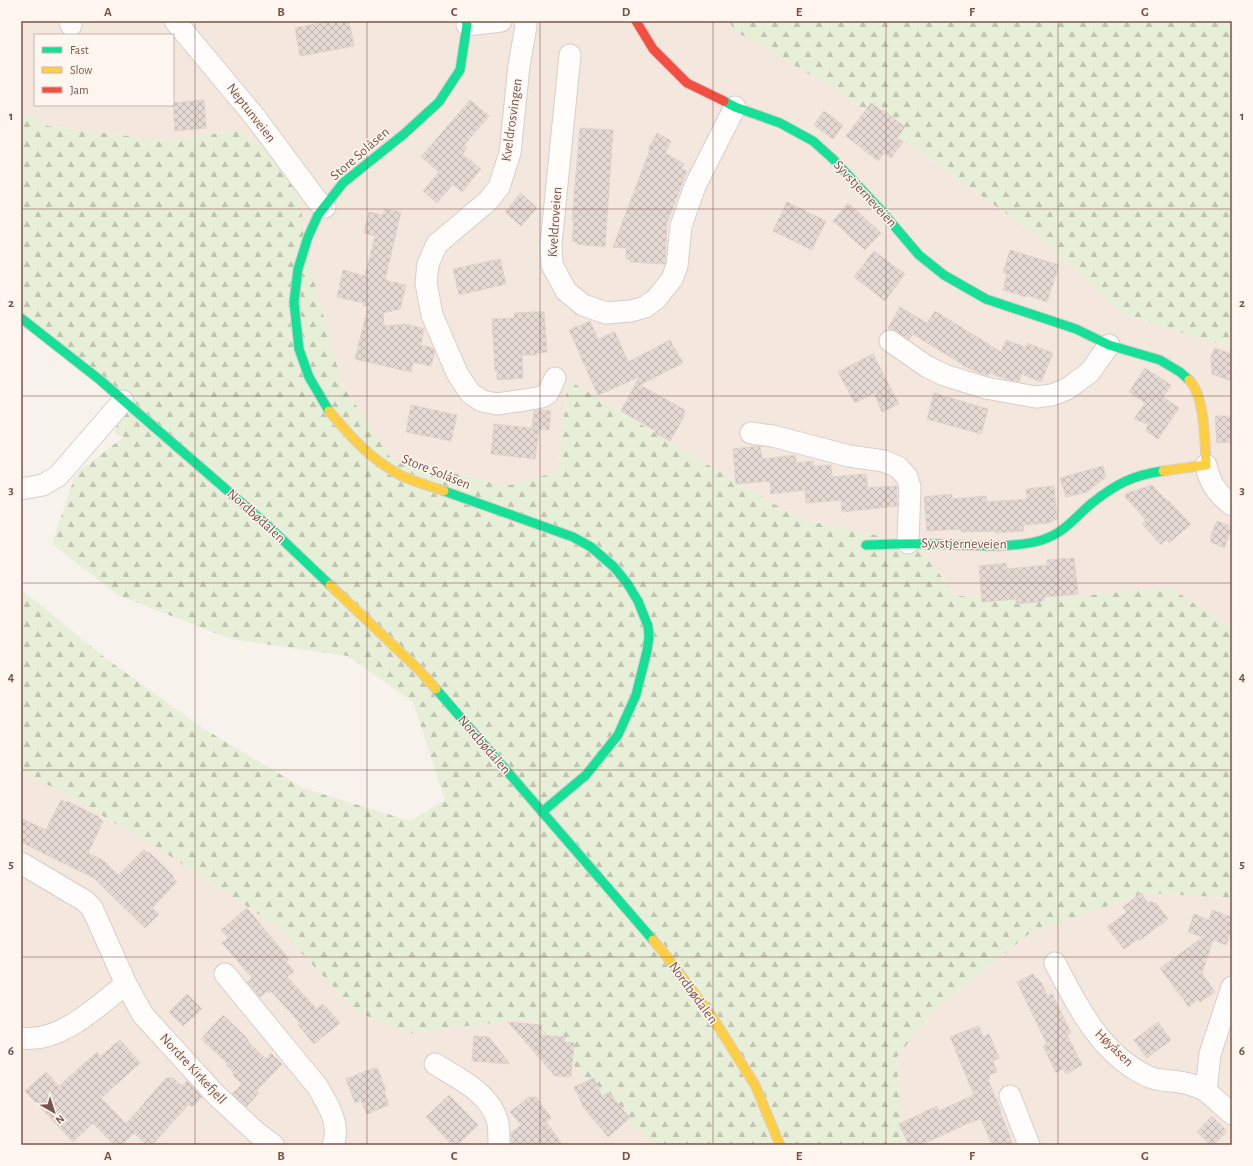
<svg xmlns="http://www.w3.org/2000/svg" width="1253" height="1166" font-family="'Alegreya Sans',sans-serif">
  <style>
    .residential { fill: #f4e7dd; fill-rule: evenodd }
    .forest { fill: url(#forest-firs) }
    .building { fill: url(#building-cross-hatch); stroke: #e1d4cf }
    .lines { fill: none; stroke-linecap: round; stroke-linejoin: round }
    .street-casing { stroke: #d8ceca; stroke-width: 23 }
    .fast-casing { stroke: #d9cfcb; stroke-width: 11 }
    .slow-casing { stroke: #d9cfcb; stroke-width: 11 }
    .jam-casing { stroke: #d9cfcb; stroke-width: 11 }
    .street { stroke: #fefdfc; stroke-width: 21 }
    .fast { stroke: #16e098; stroke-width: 9 }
    .slow { stroke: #ffcf43; stroke-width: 9 }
    .jam { stroke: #f24e42; stroke-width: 9 }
    .grid { fill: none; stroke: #79544b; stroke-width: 1; stroke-opacity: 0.55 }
    .labels { text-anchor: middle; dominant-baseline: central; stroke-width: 3; stroke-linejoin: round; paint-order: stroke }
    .street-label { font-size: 14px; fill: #79544b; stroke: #fff7ef }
    .neatline { fill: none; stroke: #79544b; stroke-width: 1.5 }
    .grid-label { font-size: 13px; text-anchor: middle; font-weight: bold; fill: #79544b }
  </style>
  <defs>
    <pattern id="forest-firs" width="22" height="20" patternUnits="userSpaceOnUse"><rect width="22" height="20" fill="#e8efd8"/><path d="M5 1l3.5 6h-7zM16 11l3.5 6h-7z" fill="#c1c4b1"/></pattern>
    <pattern id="building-cross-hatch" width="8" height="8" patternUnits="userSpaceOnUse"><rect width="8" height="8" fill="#e5d9d4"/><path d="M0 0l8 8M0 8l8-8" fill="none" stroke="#beb3ae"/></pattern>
  </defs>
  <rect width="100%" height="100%" fill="#f8f2ed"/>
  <g class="residential">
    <path d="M21,21H729L736,31L842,93L936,164L1031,231L1122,313L1188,335L1232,347V628L1169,587L1062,598L956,596L917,544L800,519L703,462L568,380L558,472L506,486L390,457L342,384L310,266L240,130L168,141L48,126L21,112ZM35,35H173V105H35Z"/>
    <polygon points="21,771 68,795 170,856 274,924 357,1012 411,1033 531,1018 613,1109 655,1145 21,1145"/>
    <polygon points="1146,893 1232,898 1232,1145 904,1145 895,1058 936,1009 1030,933"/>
  </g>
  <g class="forest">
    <polygon points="729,21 1232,21 1232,347 1188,335 1122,313 1031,231 936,164 842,93 735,31"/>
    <polygon points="21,112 48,126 168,141 240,130 295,174 310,266 342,384 390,457 506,486 558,472 568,380 703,462 800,519 917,544 956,596 1062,598 1169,587 1232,628 1232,898 1146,893 1030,933 936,1009 896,1058 904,1145 655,1145 613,1109 531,1018 411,1033 357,1012 274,924 170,856 68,795 21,771 21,589 104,657 201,727 303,788 410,821 445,800 413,702 348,656 230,639 118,595 52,544 74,478 80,470 124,437 114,433 124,406 21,318"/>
  </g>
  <g class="building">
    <polygon points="331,21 349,21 354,46 300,56 295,28"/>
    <polygon points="204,100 206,128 175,131 173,103"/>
    <polygon points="470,100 489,116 464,145 467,148 462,154 481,169 462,192 453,184 437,203 423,191 439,172 421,157"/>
    <polygon points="871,103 882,111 883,110 905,127 897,138 903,142 891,158 884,153 878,161 846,136"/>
    <polygon points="824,111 843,125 833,139 814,125"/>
    <polygon points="580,128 613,130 605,247 577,244 577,242 572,241 574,220 572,220"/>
    <polygon points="657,133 671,141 665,153 684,164 681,169 687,171 667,223 665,264 630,262 631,260 626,259 626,248 613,247 650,150 648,149"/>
    <polygon points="521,193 537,208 521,226 505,212"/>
    <polygon points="787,202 826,221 812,250 773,231"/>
    <polygon points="848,203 881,233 865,250 833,221"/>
    <polygon points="385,209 401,212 385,280 406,285 400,309 383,313 384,326 406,324 424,329 421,345 433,348 435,351 431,366 413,362 411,372 355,359 368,307 363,306 364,303 337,297 343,270 365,276 375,236 364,233 369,212 383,215"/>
    <polygon points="1010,250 1059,265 1047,302 1027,295 1026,297 1003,290 1007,274 1003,273"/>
    <polygon points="874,251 905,274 885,301 854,277"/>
    <polygon points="500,259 506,284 459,295 453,269"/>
    <polygon points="900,307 927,323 935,311 1001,352 1006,340 1026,347 1027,343 1053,353 1041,382 1022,374 1019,382 1006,379 989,373 988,376 968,368 913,334 909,340 896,331 889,329 888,328"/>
    <polygon points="533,312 544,312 547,352 536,353 537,355 522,355 523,378 497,380 497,370 495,370 492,319 514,318 514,313"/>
    <polygon points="590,321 598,339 615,332 628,362 670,340 683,363 640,385 685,410 683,415 685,415 670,441 655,433 656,431 621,411 639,377 598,395 569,330"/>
    <polygon points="1215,348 1232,354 1232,381 1212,374 1211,357"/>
    <polygon points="873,354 899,404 882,412 874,393 855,403 838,372"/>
    <polygon points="1145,368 1171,385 1163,397 1179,408 1158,439 1146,431 1148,424 1134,419 1145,403 1129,392"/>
    <polygon points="934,393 988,409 981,434 927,419"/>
    <polygon points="411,405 457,415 451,441 406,432"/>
    <polygon points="540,410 551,411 549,430 532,428 534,411"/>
    <polygon points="1215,416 1232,416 1232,442 1217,443"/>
    <polygon points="494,424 539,429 535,459 491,454"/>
    <polygon points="760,446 762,459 796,455 796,463 813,461 814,466 831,465 832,477 866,474 868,488 897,486 897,506 842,512 841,500 806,503 805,490 771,494 770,481 736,484 733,449"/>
    <polygon points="1103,466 1106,477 1087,492 1066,497 1060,478"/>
    <polygon points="1152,485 1167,501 1168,500 1191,524 1169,543 1166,539 1161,545 1142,524 1146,520 1124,496 1127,493"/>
    <polygon points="1054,486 1057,519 1048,523 1023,525 1024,531 996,533 996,531 961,532 961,529 927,531 924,497 952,494 952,499 986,496 987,502 1027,499 1026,489"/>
    <polygon points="1217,521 1232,527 1224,548 1211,542 1211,535"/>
    <polygon points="1074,558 1078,594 1044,597 1044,601 1017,604 1016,599 982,602 979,566 1006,563 1007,569 1047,565 1047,560"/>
    <polygon points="61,800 66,802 67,801 99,817 98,818 103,821 88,853 104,861 118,875 144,849 147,853 149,852 174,877 173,878 177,882 152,908 159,914 145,928 94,878 21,842 21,818 46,830"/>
    <polygon points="1141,893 1148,903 1152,901 1154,904 1156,903 1168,919 1140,940 1138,939 1124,949 1107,927 1127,912 1123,907"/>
    <polygon points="247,908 289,959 286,961 294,971 287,977 317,1009 323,1004 340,1023 314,1044 298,1025 300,1023 271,991 269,993 267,991 260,997 247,982 252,978 222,943 228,938 221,930"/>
    <polygon points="1212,910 1232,917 1232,929 1226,945 1213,940 1202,973 1215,992 1200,1002 1198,999 1189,1007 1160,968 1203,937 1188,932 1194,914 1209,920"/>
    <polygon points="1033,974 1036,979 1038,978 1040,983 1041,982 1048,996 1052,994 1071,1033 1067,1035 1082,1065 1066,1074 1063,1069 1056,1073 1043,1046 1047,1044 1017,982"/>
    <polygon points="187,994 202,1009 183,1026 169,1012"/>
    <polygon points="223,1015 245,1036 249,1041 248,1042 266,1059 271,1053 282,1064 256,1091 259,1093 246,1107 232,1094 242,1084 233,1075 234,1073 226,1065 227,1063 201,1039"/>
    <polygon points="508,1022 542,1025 541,1035 565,1037 564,1042 574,1043 571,1077 555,1076"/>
    <polygon points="1158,1022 1171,1040 1147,1058 1134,1040"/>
    <polygon points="979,1026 983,1037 989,1034 999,1058 993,1061 997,1072 989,1075 990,1079 988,1080 1001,1110 1000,1111 1013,1145 992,1145 981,1119 966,1124 921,1145 909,1145 899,1124 937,1106 939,1111 974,1095 950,1037"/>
    <polygon points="474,1036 489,1037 510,1064 472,1061"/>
    <polygon points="120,1040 140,1063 101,1098 126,1124 166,1078 173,1078 182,1086 187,1081 202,1097 192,1107 189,1104 152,1145 147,1145 134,1133 121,1145 114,1145 93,1123 73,1142 25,1091 46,1072 59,1086 97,1052 101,1056"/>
    <polygon points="377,1067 386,1091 384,1092 389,1105 367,1114 361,1101 355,1103 346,1079"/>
    <polygon points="594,1078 602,1097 608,1092 630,1118 608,1137 584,1108 574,1087"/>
    <polygon points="449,1095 478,1125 457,1145 452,1145 426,1117"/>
    <polygon points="529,1097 536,1097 551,1118 546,1122 563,1145 511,1145 511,1133 521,1125 510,1112"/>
    <polygon points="1212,1116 1227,1131 1214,1145 1210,1145 1197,1132"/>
  </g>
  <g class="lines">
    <defs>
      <g id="street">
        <polyline points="70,21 71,25"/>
        <polyline points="175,21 255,117 319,203 325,207"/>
        <polyline points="525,21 526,26 519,66 510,153 499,187 488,201 437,244 428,264 426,283 432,315 457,373 470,393 482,401 497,404 525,400 542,397 548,393 555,378"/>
        <polyline points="467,25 501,21"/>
        <polyline points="570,55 551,244 552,265 566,291 583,305 606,313 631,311 645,307 656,299 672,279 677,266 681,226 695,186 735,107"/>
        <polyline points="890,341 926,366 944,375 986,388 1036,397 1052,395 1067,389 1090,372 1109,345"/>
        <polyline points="751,433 773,436 849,456 884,461 898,467 907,477 910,487 908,543"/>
        <path d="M1206,465C1209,482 1218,495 1232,505"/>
        <polyline points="21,489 43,485 58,476 123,401"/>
        <polyline points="21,863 85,901 92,908 126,984"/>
        <path d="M1055,963C1077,1006 1101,1054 1147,1076C1158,1082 1176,1080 1189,1084C1195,1086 1201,1088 1206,1091"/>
        <path d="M225,974L317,1086C328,1104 341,1125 333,1145"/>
        <polyline points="1232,987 1210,1054 1206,1091 1232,1114"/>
        <path d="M21,1038C59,1044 98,1006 126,984L143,1015L216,1095L257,1133L273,1145"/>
        <path d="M435,1064C459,1079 491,1093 498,1123C499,1130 499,1138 499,1145"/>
        <polyline points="1010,1096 1029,1145"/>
      </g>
      <g id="fast">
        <polyline points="724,101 735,107 780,123 813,141 833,159 878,207 919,255 944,275 986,299 1076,329 1109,345 1160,360 1180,372 1189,380"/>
        <polyline points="21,318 100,380 266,524 330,585"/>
        <polyline points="329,411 309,377 299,349 294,302 298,269 308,237 318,215 343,183 404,134 439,102 460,70 467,25 466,21"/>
        <polyline points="444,491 573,537 591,547 614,567 627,583 638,601 648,626 649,637 647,651 636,695 618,735 586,775 542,812"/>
        <path d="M866,545C890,544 914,543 939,544C969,545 1013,549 1042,540C1066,532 1074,518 1092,503C1116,484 1133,475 1163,471"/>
        <polyline points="436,689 653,940"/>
      </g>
      <g id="slow">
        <path d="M329,411C352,438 369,458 400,475C414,482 430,486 444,491"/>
        <path d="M1163,471L1206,465C1205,444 1205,395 1189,380"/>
        <polyline points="330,585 420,671 436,689"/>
        <polyline points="653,940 668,958 713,1018 755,1085 780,1145"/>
      </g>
      <polyline id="jam" points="636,21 653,49 687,83 724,101"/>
    </defs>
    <use href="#street" class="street-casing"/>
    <use href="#fast" class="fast-casing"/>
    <use href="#slow" class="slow-casing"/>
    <use href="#jam" class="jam-casing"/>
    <use href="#street" class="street"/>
    <use href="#fast" class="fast"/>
    <use href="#slow" class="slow"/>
    <use href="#jam" class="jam"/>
  </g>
  <path class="grid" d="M195,21V1145M367,21V1145M540,21V1145M713,21V1145M886,21V1145M1058,21V1145M21,209H1232M21,396H1232M21,583H1232M21,770H1232M21,957H1232"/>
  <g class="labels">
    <g class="street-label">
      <text transform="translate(251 113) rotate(52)">Neptunveien</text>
      <text transform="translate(512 120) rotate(-82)">Kveldrosvingen</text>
      <text transform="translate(360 154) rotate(-41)">Store Solåsen</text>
      <text transform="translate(865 194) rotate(47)">Syvstjerneveien</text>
      <text transform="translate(555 222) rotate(-86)">Kveldroveien</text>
      <text transform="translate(436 472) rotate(22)">Store Solåsen</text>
      <text transform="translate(256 516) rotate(42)">Nordbødalen</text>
      <text transform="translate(964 544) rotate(1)">Syvstjerneveien</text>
      <text transform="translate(484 745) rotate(49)">Nordbødalen</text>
      <text transform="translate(693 993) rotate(54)">Nordbødalen</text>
      <text transform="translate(1114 1048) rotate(44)">Høyåsen</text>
      <text transform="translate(193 1069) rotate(47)">Nordre Kirkefjell</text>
    </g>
  </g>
  <rect width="1253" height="1166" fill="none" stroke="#fff7ef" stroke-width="44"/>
  <rect x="34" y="34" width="140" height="72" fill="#fff7ef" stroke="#c9b6ad"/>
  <rect x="42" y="47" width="20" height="6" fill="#16e098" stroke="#c9b6ad"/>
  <text x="70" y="54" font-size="12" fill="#79544b">Fast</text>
  <rect x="42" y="67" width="20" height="6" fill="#ffcf43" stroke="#c9b6ad"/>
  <text x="70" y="74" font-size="12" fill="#79544b">Slow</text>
  <rect x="42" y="87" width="20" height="6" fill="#f24e42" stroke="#c9b6ad"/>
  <text x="70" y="94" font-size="12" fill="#79544b">Jam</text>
  <g transform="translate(54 1112) rotate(141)" stroke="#fff7ef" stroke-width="3" paint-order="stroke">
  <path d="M0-3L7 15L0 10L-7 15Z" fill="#79544b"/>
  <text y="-6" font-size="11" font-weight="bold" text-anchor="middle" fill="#79544b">N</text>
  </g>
  <rect x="22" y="22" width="1209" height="1122" class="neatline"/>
  <g class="grid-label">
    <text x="108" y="16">A</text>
    <text x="281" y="16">B</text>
    <text x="454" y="16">C</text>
    <text x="626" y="16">D</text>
    <text x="799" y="16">E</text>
    <text x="972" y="16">F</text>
    <text x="1145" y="16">G</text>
    <text x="11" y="120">1</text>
    <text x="1242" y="120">1</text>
    <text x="11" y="307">2</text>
    <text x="1242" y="307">2</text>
    <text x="11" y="494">3</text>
    <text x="1242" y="494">3</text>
    <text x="11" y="681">4</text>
    <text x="1242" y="681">4</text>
    <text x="11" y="868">5</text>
    <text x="1242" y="868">5</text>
    <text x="11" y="1055">6</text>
    <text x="1242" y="1055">6</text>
    <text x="108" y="1160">A</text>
    <text x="281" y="1160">B</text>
    <text x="454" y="1160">C</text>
    <text x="626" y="1160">D</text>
    <text x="799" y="1160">E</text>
    <text x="972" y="1160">F</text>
    <text x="1145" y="1160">G</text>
  </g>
</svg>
